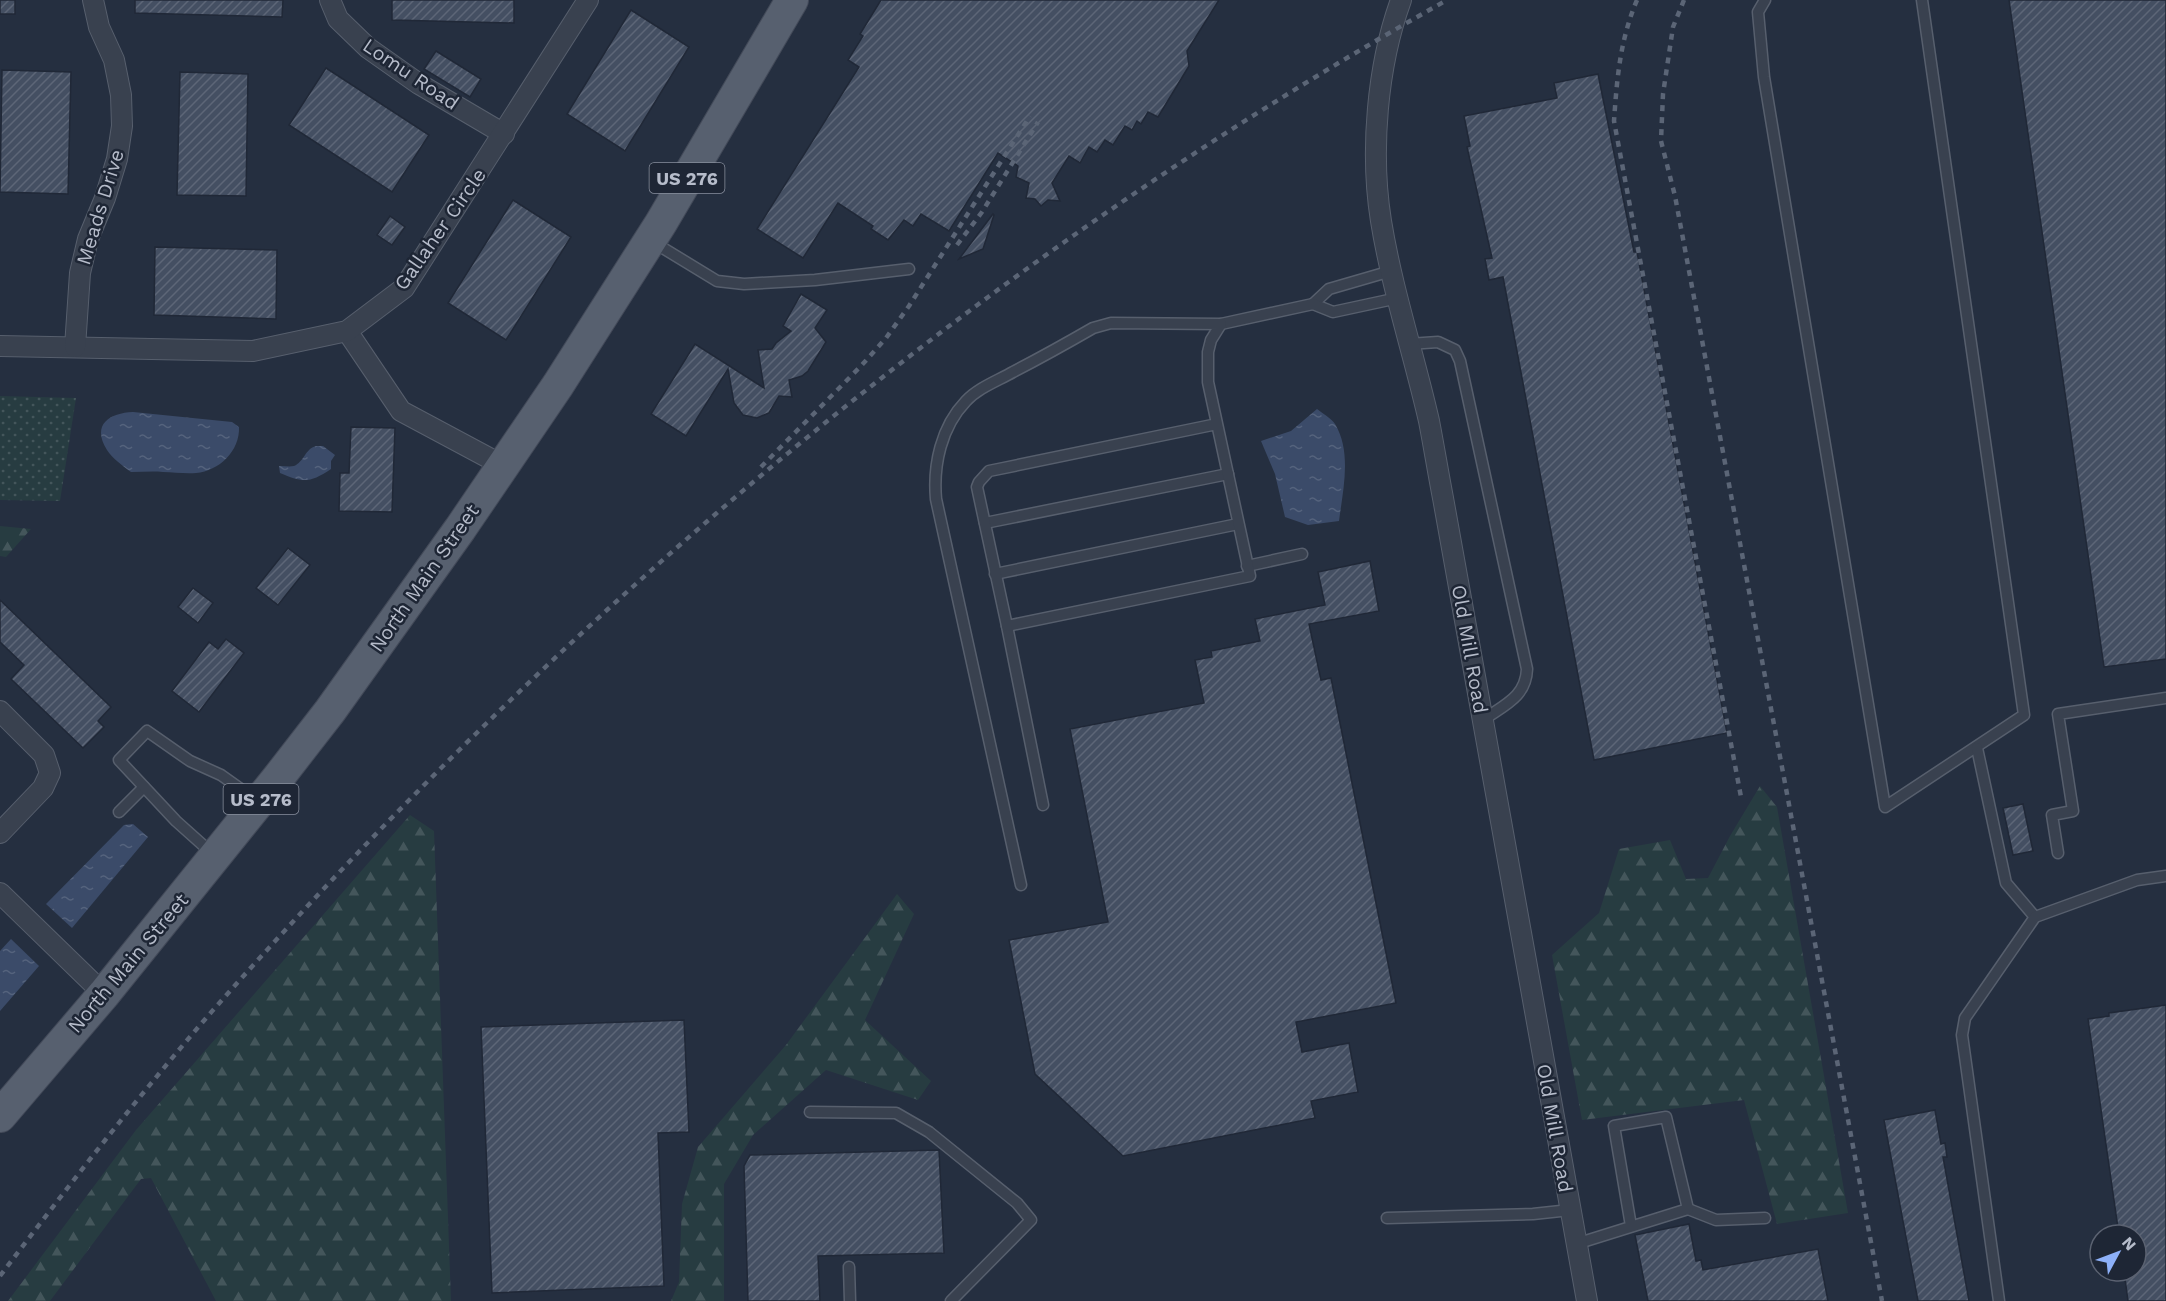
<svg xmlns="http://www.w3.org/2000/svg" width="2166" height="1301" font-family="'Work Sans',sans-serif">
  <style>
    .forest { fill: url(#forest-firs) }
    .park { fill: url(#park-dots) }
    .water { fill: url(#water-ripples) }
    .building { fill: url(#building-hatch); stroke: #202837; stroke-width: 1.5 }
    .lines { fill: none; stroke-linecap: round; stroke-linejoin: round }
    .service-casing { stroke: #575f6d; stroke-width: 13 }
    .minor-casing { stroke: #575f6d; stroke-width: 22 }
    .primary-casing { stroke: #434a59; stroke-width: 34 }
    .service { stroke: #39414f; stroke-width: 10 }
    .minor { stroke: #39414f; stroke-width: 20 }
    .primary { stroke: #57606f; stroke-width: 32 }
    .rail { stroke: #5b6576; stroke-width: 4.5; stroke-dasharray: 6 6; stroke-linecap: butt }
    .labels { text-anchor: middle; dominant-baseline: central; stroke-width: 5; stroke-linejoin: round; paint-order: stroke }
    .shield { fill: #1e2635; stroke: #888f9d; stroke-width: 1.5 }
    .shield-label { font-size: 18px; font-weight: bold; fill: #b6bcca }
    .street-label { font-size: 20px; fill: #b6bcca; stroke: #1e2635 }
  </style>
  <defs>
    <pattern id="forest-firs" width="22" height="20" patternUnits="userSpaceOnUse" patternTransform="scale(1.5)"><rect width="22" height="20" fill="#273c41"/><path d="M5 1l3.5 6h-7zM16 11l3.5 6h-7z" fill="#44565b"/></pattern>
    <pattern id="park-dots" width="8" height="8" patternUnits="userSpaceOnUse" patternTransform="scale(1.5)"><rect width="8" height="8" fill="#273c41"/><path d="M2 2h.1M6 6h.1" fill="none" stroke="#44565b" stroke-width="1.8" stroke-linecap="round"/></pattern>
    <pattern id="water-ripples" width="26" height="14" patternUnits="userSpaceOnUse" patternTransform="scale(1.5)"><rect width="26" height="14" fill="#3b4b69"/><path d="M2 4q2-2 4 0t4 0M15 11q2-2 4 0t4 0" fill="none" stroke="#55637d"/></pattern>
    <pattern id="building-hatch" width="6" height="6" patternUnits="userSpaceOnUse" patternTransform="scale(1.5)"><rect width="6" height="6" fill="#444f62"/><path d="M-1 1l2-2M0 6l6-6M5 7l2-2" fill="none" stroke="#5d6677"/></pattern>
  </defs>
  <rect width="100%" height="100%" fill="#252f40"/>
  <g class="forest">
    <polygon points="0,526 31,529 6,557 0,556"/>
    <polygon points="1760,786 1777,807 1848,1213 1777,1224 1744,1100 1582,1120 1552,955 1599,913 1619,849 1670,840 1686,879 1708,878 1730,836"/>
    <polygon points="410,815 434,831 451,1301 216,1301 151,1178 141,1179 50,1301 8,1301 136,1130"/>
    <polygon points="897,894 914,914 865,1020 931,1081 918,1100 826,1070 753,1135 724,1184 724,1301 671,1301 679,1282 682,1204 698,1147 786,1045"/>
  </g>
  <polygon class="park" points="0,396 76,398 60,501 0,500"/>
  <g class="water">
    <path d="M1317,409C1322,413 1331,418 1335,424C1352,452 1343,490 1339,521L1308,525L1285,517L1275,474L1261,441L1291,431Z"/>
    <path d="M133,412L232,422L239,427C240,451 219,471 196,473C185,474 174,472 163,472C153,471 142,472 131,472C123,466 112,458 107,450C91,424 110,413 133,412Z"/>
    <path d="M316,446H323L335,455L331,461V469C310,483 303,483 280,473L279,466C284,466 290,467 294,466C304,462 305,449 316,446Z"/>
    <polygon points="133,824 148,837 72,928 46,904 124,825"/>
    <polygon points="11,939 39,966 0,1011 0,951"/>
  </g>
  <g class="building">
    <rect x="0" y="0" width="15" height="14"/>
    <polygon points="135,0 283,0 282,17 135,13"/>
    <polygon points="392,0 514,0 514,23 392,20"/>
    <polygon points="881,0 1219,0 1187,51 1189,66 1158,117 1148,112 1141,124 1137,121 1132,130 1125,126 1113,145 1105,140 1097,152 1089,147 1080,163 1069,156 1052,183 1060,201 1048,200 1041,206 1035,199 1026,198 1029,183 1016,177 1018,166 998,153 949,231 921,214 913,226 904,220 888,240 871,229 873,226 838,203 803,258 757,229 859,67 848,60 863,36 860,34"/>
    <polygon points="2009,0 2166,0 2166,659 2104,667"/>
    <polygon points="631,10 689,47 625,151 567,114"/>
    <polygon points="436,51 481,79 470,97 424,69"/>
    <polygon points="326,68 429,135 392,192 289,125"/>
    <polygon points="2,70 71,72 68,194 0,192"/>
    <polygon points="180,72 248,74 246,196 177,195"/>
    <polygon points="1598,74 1634,252 1637,252 1727,733 1594,760 1503,277 1489,280 1485,259 1492,258 1467,147 1470,146 1464,116 1557,98 1554,83"/>
    <polygon points="513,200 571,237 506,340 448,303"/>
    <polygon points="993,214 994,215 983,249 959,259"/>
    <polygon points="390,216 405,227 392,245 377,235"/>
    <polygon points="155,247 277,250 276,319 154,315"/>
    <polygon points="801,294 827,310 815,328 826,342 808,371 802,376 789,380 792,397 779,396 769,413 764,415 757,418 743,415 734,403 728,369 686,436 651,414 695,344 764,388 758,350 772,349 776,343 791,331 783,326"/>
    <polygon points="351,427 395,428 392,512 339,511 340,473 349,473"/>
    <polygon points="288,548 310,565 278,605 256,588"/>
    <polygon points="1370,561 1379,611 1309,624 1321,680 1331,678 1396,1003 1296,1022 1302,1052 1349,1043 1358,1092 1311,1101 1315,1118 1123,1156 1035,1074 1009,940 1108,922 1070,729 1204,703 1195,660 1212,657 1211,651 1260,641 1255,619 1325,605 1318,572"/>
    <polygon points="193,588 213,603 198,623 178,607"/>
    <polygon points="0,600 111,707 98,721 104,727 83,748 11,679 24,665 0,642"/>
    <polygon points="226,639 244,653 199,712 172,691 209,642 218,649"/>
    <polygon points="2023,804 2033,851 2013,855 2003,808"/>
    <polygon points="2166,1005 2166,1301 2128,1301 2124,1271 2136,1271 2136,1235 2119,1235 2088,1019 2109,1016 2109,1013"/>
    <polygon points="684,1020 689,1132 658,1133 664,1286 492,1293 481,1027"/>
    <polygon points="1935,1110 1941,1144 1945,1143 1947,1157 1943,1157 1969,1301 1918,1301 1884,1120"/>
    <polygon points="939,1150 944,1253 818,1256 820,1301 748,1301 744,1166 750,1155"/>
    <polygon points="1689,1224 1696,1261 1701,1260 1703,1270 1818,1249 1828,1301 1648,1301 1635,1235"/>
  </g>
  <g class="lines">
    <defs>
      <g id="service">
        <polyline points="1765,0 1758,12 1764,77 1885,807 2024,715 1922,0"/>
        <polyline points="653,242 717,281 744,284 815,280 909,269"/>
        <polyline points="1313,304 1329,289 1391,271"/>
        <polyline points="1221,324 1313,304 1333,312 1398,298"/>
        <path d="M1409,344L1438,342L1455,350L1460,361L1527,669C1526,697 1504,705 1483,720"/>
        <polyline points="985,523 1228,474"/>
        <polyline points="1247,566 1302,554"/>
        <polyline points="995,574 1238,524"/>
        <polyline points="1007,626 1043,805"/>
        <polyline points="1977,748 2006,883 2035,917"/>
        <polyline points="119,812 144,787"/>
        <polyline points="2058,853 2052,815 2073,811 2058,714 2166,698"/>
        <polyline points="214,855 176,821 119,760 147,731 190,761 221,775 256,800"/>
        <path d="M1021,885L936,499C933,465 941,427 966,401C978,388 997,381 1013,372C1040,358 1067,343 1093,328L1111,323L1221,324L1211,340L1208,352V382L1250,576L1007,626L977,487L979,482L989,471L1217,424"/>
        <polyline points="810,1112 896,1113 929,1132 1017,1203 1031,1220 951,1301"/>
        <polyline points="1688,1209 1716,1220 1765,1218"/>
        <polyline points="1387,1218 1533,1214 1570,1210"/>
        <polyline points="1576,1244 1688,1209 1666,1117 1614,1126 1631,1226"/>
        <polyline points="849,1267 850,1301"/>
        <polyline points="1999,1301 1962,1035 1965,1018 2035,917 2137,880 2166,876"/>
      </g>
      <g id="minor">
        <polyline points="330,0 338,19 368,48 419,84 504,134"/>
        <path d="M1401,0C1377,66 1370,152 1381,221C1392,289 1414,355 1429,421C1434,447 1438,472 1443,498L1587,1301"/>
        <polyline points="347,331 401,411 502,465"/>
        <polyline points="0,346 253,351 347,331 404,288 588,0"/>
        <polyline points="75,347 80,273 88,239 105,198 117,159 122,126 121,95 114,60 99,27 93,0"/>
        <polyline points="0,711 44,755 50,773 43,788 0,833"/>
        <polyline points="0,893 104,994"/>
      </g>
      <polyline id="primary" points="0,1116 104,994 278,778 330,711 460,529 558,385 661,223 792,0"/>
    </defs>
    <use href="#service" class="service-casing"/>
    <use href="#minor" class="minor-casing"/>
    <use href="#primary" class="primary-casing"/>
    <use href="#service" class="service"/>
    <use href="#minor" class="minor"/>
    <use href="#primary" class="primary"/>
    <g class="rail">
      <path d="M1637,0C1620,40 1617,78 1614,121L1741,797"/>
      <polyline points="1684,0 1673,27 1663,94 1661,141 1675,196 1882,1301"/>
      <polyline points="957,245 982,212 1038,122"/>
      <polyline points="761,467 861,366 886,338 909,306 1030,116"/>
      <path d="M0,1276C69,1185 139,1095 214,1009C567,610 982,261 1447,0"/>
    </g>
  </g>
  <g class="labels">
    <g class="shield">
      <rect x="649.5" y="163" width="75" height="30" rx="4.5"/>
      <rect x="223.5" y="784" width="75" height="30" rx="4.5"/>
    </g>
    <g class="shield-label">
      <text x="687" y="178">US 276</text>
      <text x="261" y="799">US 276</text>
    </g>
    <g class="street-label">
      <text transform="translate(411 74) rotate(34)">Lomu Road</text>
      <text transform="translate(100 207) rotate(-73)">Meads Drive</text>
      <text transform="translate(440 229) rotate(-55)">Gallaher Circle</text>
      <text transform="translate(424 578) rotate(-55)">North Main Street</text>
      <text transform="translate(1470 649) rotate(80)">Old Mill Road</text>
      <text transform="translate(128 963) rotate(-50)">North Main Street</text>
      <text transform="translate(1555 1128) rotate(80)">Old Mill Road</text>
    </g>
  </g>
  <g transform="translate(2118 1253) rotate(49)"><circle r="28" fill="#1e2635" stroke="#5b6271" stroke-width="1.5"/>
  <path d="M0-4.5L10 22L0 15L-10 22Z" fill="#8db0f8"/>
  <text y="-9" font-size="16" font-weight="bold" text-anchor="middle" fill="#b6bcca">N</text>
  </g>
</svg>
